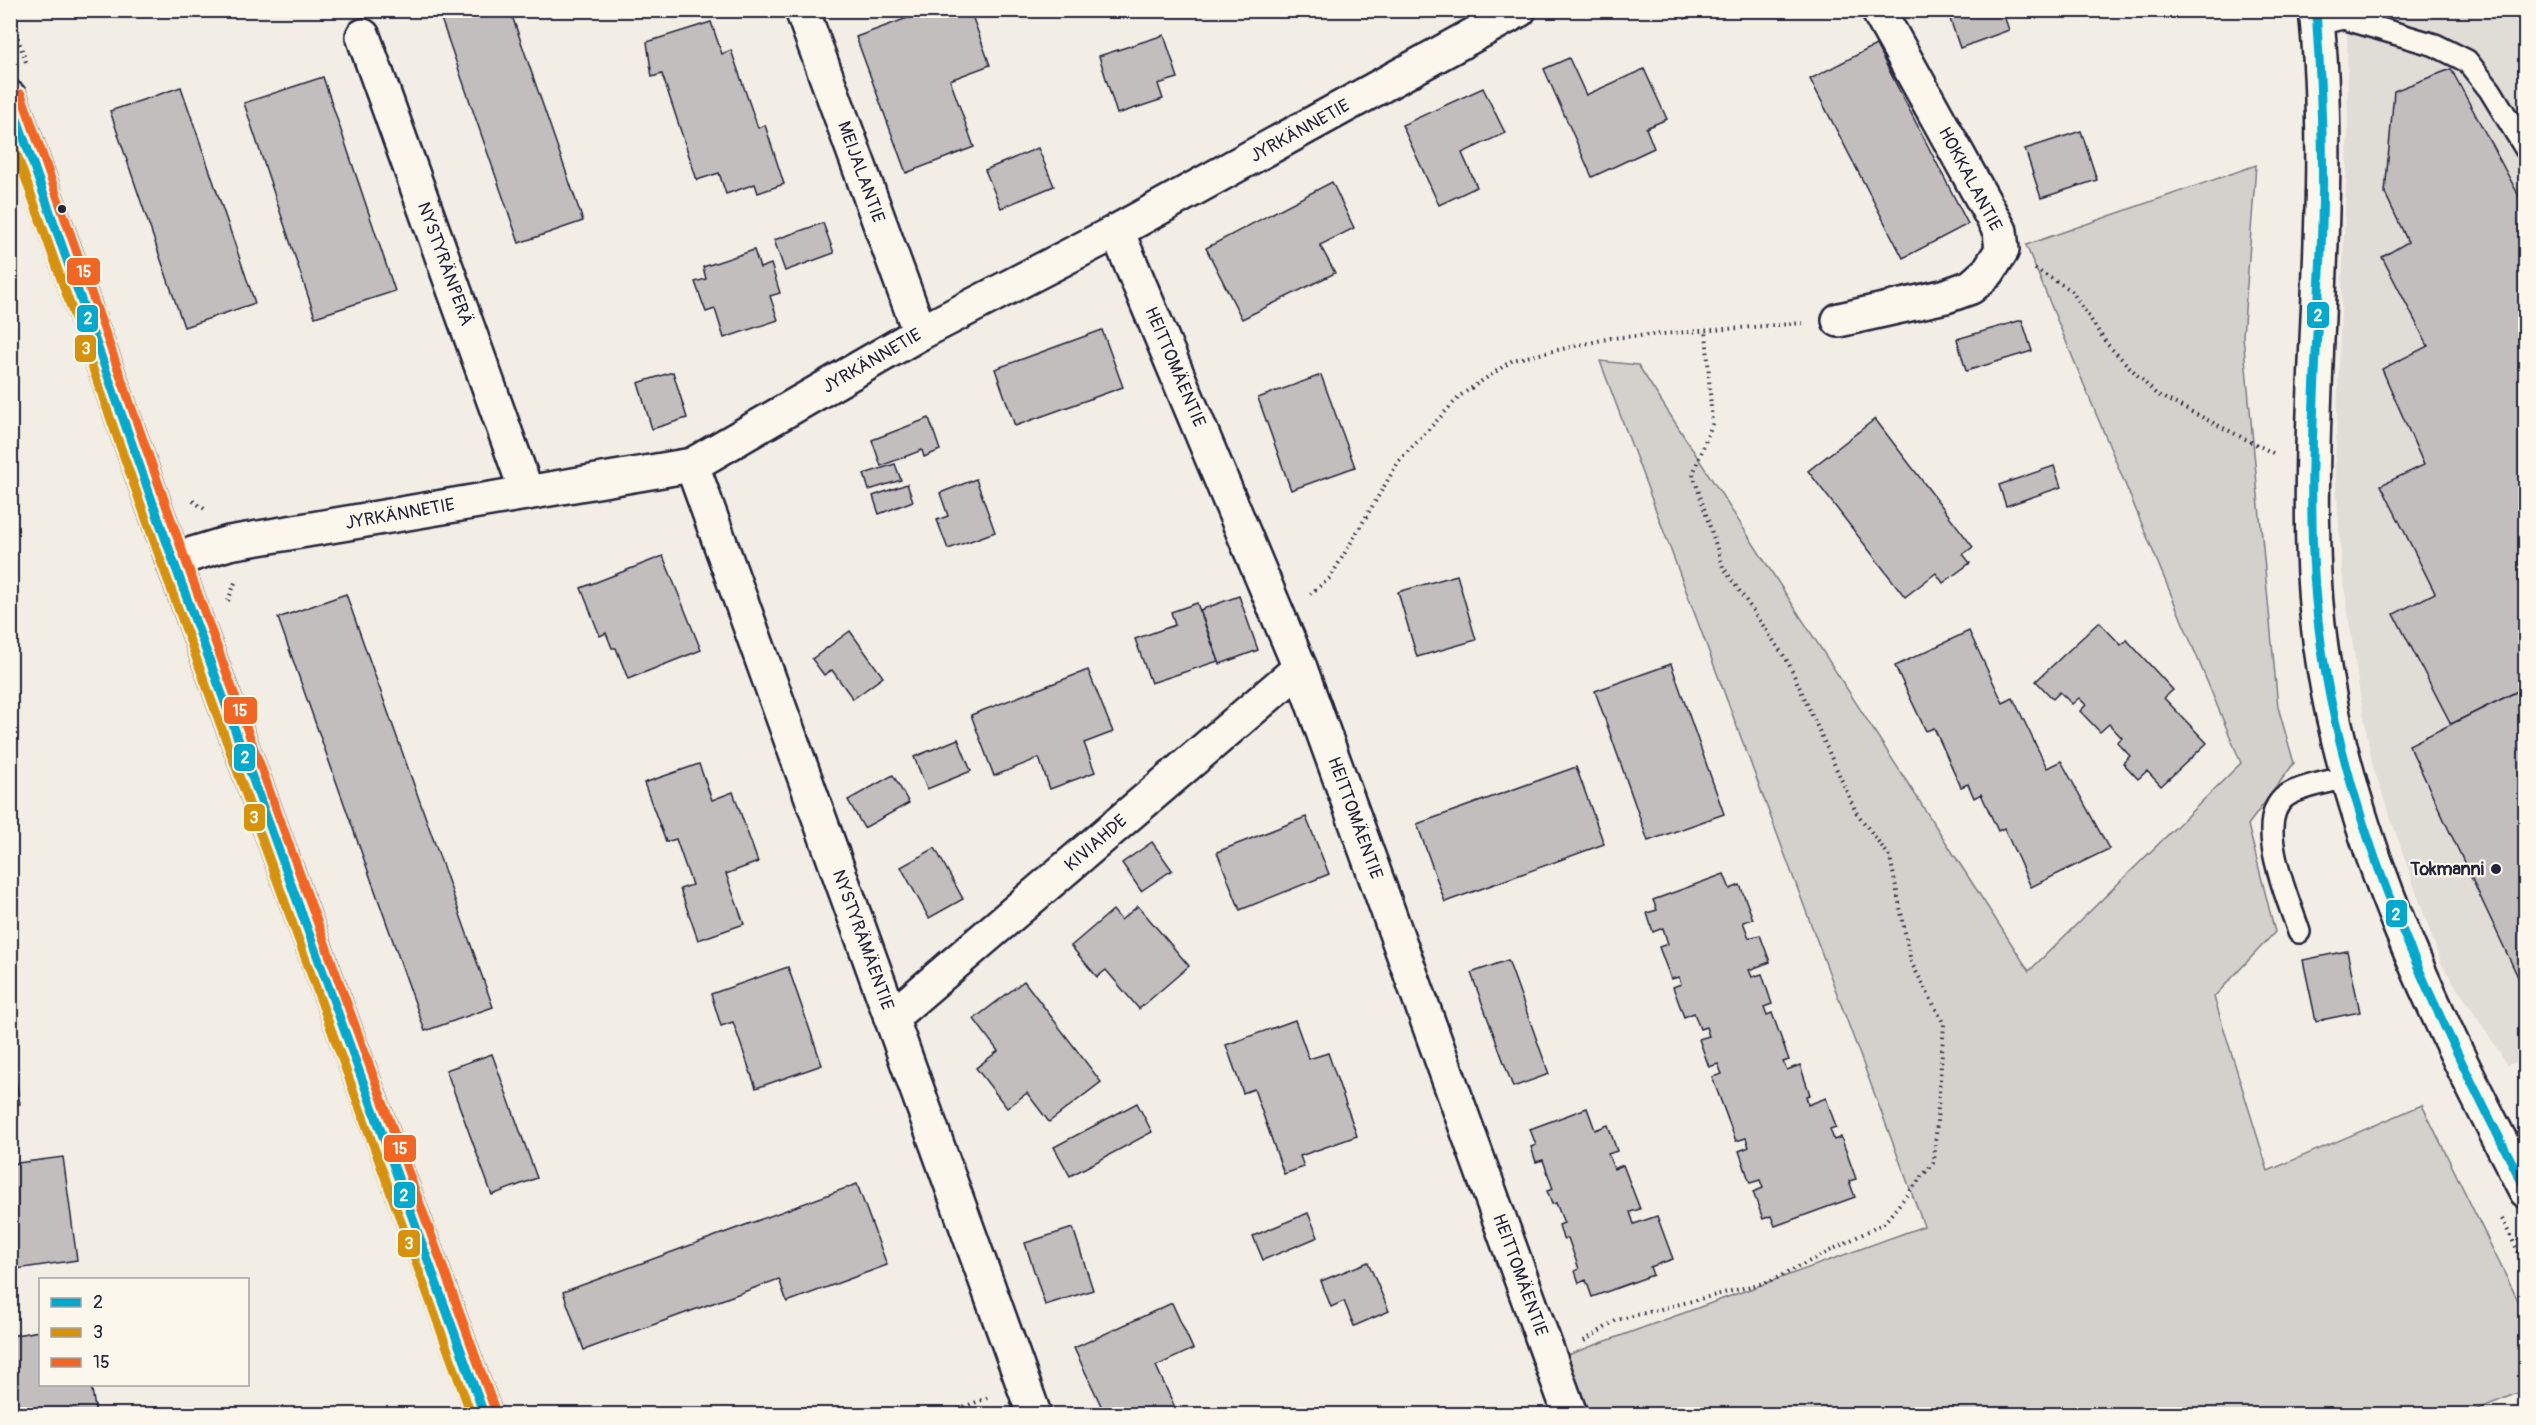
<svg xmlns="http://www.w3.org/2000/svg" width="2536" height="1425" font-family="Pangolin,sans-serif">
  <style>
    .built { fill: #e0dcd6 }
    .green { fill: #d4d1cc; stroke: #7b7a84; stroke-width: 1.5 }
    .building { fill: #c2bebe; stroke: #22223b; stroke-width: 1.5 }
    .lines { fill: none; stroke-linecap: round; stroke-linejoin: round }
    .lane-casing { stroke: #22223b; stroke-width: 26 }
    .street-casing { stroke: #22223b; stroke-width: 38 }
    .secondary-casing { stroke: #22223b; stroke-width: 38 }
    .path { stroke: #22223b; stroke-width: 4; stroke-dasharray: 1.5 4.5; stroke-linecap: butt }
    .lane { stroke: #fbf7ec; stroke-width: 21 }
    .street { stroke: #fbf7ec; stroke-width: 33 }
    .secondary { stroke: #fbf7ec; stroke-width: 33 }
    .bus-1-casing { stroke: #fbf7ec; stroke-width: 14 }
    .bus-2-casing { stroke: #fbf7ec; stroke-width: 14 }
    .bus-3-casing { stroke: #fbf7ec; stroke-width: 14 }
    .bus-1 { stroke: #00a9ce; stroke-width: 9 }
    .bus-2 { stroke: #d79209; stroke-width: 9 }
    .bus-3 { stroke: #f26522; stroke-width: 9 }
    .bus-dot { fill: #22223b; stroke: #fbf7ec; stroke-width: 2 }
    .labels { text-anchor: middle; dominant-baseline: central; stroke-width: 4.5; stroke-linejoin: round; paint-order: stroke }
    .street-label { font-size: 18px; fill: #22223b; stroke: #fbf7ec }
    .poi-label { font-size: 18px; font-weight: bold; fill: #22223b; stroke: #fbf7ec; text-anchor: end }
    .line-badge { stroke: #fbf7ec; stroke-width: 2 }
    .badge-label { font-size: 16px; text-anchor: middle; font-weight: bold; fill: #fff }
  </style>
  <rect width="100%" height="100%" fill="#f2eee5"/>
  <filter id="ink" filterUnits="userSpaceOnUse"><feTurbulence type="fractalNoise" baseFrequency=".0167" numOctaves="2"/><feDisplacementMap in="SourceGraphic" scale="12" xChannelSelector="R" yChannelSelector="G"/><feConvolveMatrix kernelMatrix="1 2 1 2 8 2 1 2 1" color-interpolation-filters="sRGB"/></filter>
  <g filter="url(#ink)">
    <polygon class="built" points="2347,11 2525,11 2525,1068 2521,1060 2508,1065 2441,963 2373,767 2359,688 2342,571 2335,466 2348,136"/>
    <polygon class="green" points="2256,165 2243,336 2278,707 2294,763 2248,825 2275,932 2214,997 2268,1171 2422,1105 2525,1315 2525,1390 2466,1414 1569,1414 1551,1361 1924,1226 1600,361 1638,365 2029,971 2241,763 2026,245"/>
    <g class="building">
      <polygon points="446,10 510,10 583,221 519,243 439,13"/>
      <polygon points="929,10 970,10 990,65 950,80 974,147 906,173 856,37"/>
      <polygon points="1681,10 1702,10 1685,19"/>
      <polygon points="1947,10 2002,10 2009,30 1960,48"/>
      <polygon points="711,22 722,54 731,50 758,128 765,125 784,184 758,193 755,184 726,194 719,173 697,180 662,74 652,77 647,42"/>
      <polygon points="1164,35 1178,78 1158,84 1163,99 1117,114 1099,56"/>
      <polygon points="1876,45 1968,224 1903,258 1810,79"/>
      <polygon points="1569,58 1586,95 1644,69 1667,119 1646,128 1654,148 1592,177 1544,69"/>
      <polygon points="2451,69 2526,209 2526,687 2451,724 2394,614 2435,593 2381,485 2424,465 2382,369 2428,346 2382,257 2408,242 2385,193 2394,91"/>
      <polygon points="323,77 395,291 315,317 244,103"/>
      <polygon points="181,87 255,303 184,327 110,111"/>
      <polygon points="1483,88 1505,133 1462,153 1477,187 1439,205 1402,125"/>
      <polygon points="2081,131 2097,180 2041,198 2025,149"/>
      <polygon points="1038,148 1054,186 1001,208 985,170"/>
      <polygon points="1332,182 1354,228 1320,245 1335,273 1242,319 1206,248"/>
      <polygon points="823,223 834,253 785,271 774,240"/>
      <polygon points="754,250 760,268 771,264 780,293 770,296 778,320 724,338 715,309 706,312 695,282 706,279 703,267"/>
      <polygon points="2022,320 2032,351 1966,371 1957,339"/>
      <polygon points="1102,330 1123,387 1015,426 995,369"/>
      <polygon points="673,372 687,418 652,429 638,383"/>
      <polygon points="1321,375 1355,467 1291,490 1258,398"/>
      <polygon points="929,418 940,450 924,457 922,450 881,466 872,440"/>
      <polygon points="1875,419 1973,547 1963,554 1970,563 1943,583 1936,573 1905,597 1808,471"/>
      <polygon points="895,464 901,480 869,490 864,474"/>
      <polygon points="2054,466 2061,487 2006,506 1999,485"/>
      <polygon points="976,479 995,532 948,549 937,520 948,516 940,493"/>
      <polygon points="907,484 913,501 879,514 873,496"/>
      <polygon points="663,556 701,650 628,679 616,648 612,648 606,633 600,636 581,588"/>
      <polygon points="1457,575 1476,640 1417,657 1398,592"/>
      <polygon points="346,594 493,1007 425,1031 278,618"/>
      <polygon points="1239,596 1258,650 1220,664 1200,610"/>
      <polygon points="1197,603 1218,661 1151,683 1135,639 1175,625 1171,612"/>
      <polygon points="2099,622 2121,645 2127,640 2173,690 2164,698 2207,743 2161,786 2147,771 2138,779 2123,763 2130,756 2117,742 2122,738 2109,724 2100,732 2080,711 2086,705 2079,698 2072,704 2060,692 2053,699 2036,681"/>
      <polygon points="850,631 883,677 853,699 832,670 824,675 812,659"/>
      <polygon points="1969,631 2003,703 2013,698 2047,768 2061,761 2109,849 2031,887 2004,828 1998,831 1981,794 1974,798 1968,784 1961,787 1934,728 1926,731 1895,666"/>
      <polygon points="1671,664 1724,814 1648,841 1595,691"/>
      <polygon points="1088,670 1113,732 1084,743 1095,772 1050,789 1039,758 994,776 971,715"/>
      <polygon points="2526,687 2526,994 2409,745"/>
      <polygon points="958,739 971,771 927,789 914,757"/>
      <polygon points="699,764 712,800 733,792 758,862 726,874 744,924 698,940 680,889 692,885 676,839 666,842 644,783"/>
      <polygon points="1576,767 1604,844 1445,902 1417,824"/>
      <polygon points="893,775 909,803 864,828 848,800"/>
      <polygon points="1306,817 1329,874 1240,910 1217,852"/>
      <polygon points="1152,842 1172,870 1141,891 1122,863"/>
      <polygon points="935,848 963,899 929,918 901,867"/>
      <polygon points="1724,874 1730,889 1740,885 1753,919 1743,922 1749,938 1760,935 1770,962 1749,970 1752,977 1762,974 1772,1004 1764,1007 1767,1015 1772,1013 1789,1060 1783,1062 1787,1070 1800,1065 1810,1095 1806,1096 1808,1105 1826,1098 1836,1127 1830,1129 1834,1140 1841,1137 1856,1179 1849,1181 1855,1197 1775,1226 1771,1216 1763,1219 1753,1192 1763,1188 1760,1180 1750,1183 1739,1151 1749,1147 1746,1138 1736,1141 1712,1077 1722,1074 1718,1064 1709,1067 1699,1039 1709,1036 1706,1027 1700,1029 1694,1013 1684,1017 1673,987 1681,984 1679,977 1671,979 1659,947 1668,944 1663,928 1653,932 1647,913 1657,910 1653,900"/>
      <polygon points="1138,906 1189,966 1139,1009 1106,970 1097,977 1071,946 1113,910 1121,920"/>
      <polygon points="2347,951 2360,1012 2316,1021 2303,960"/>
      <polygon points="1508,960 1549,1074 1513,1087 1471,973"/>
      <polygon points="788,967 822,1065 756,1088 733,1022 721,1026 711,994"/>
      <polygon points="1024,981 1101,1082 1049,1122 1027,1093 1007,1108 976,1068 998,1051 974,1019"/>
      <polygon points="1295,1020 1309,1059 1328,1053 1357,1136 1300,1156 1304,1167 1284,1174 1254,1089 1243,1093 1226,1045"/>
      <polygon points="10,1048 20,1104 10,1106"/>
      <polygon points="492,1054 537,1178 492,1195 446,1070"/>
      <polygon points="1137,1103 1152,1132 1070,1176 1054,1147"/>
      <polygon points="1587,1108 1595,1130 1608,1125 1617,1151 1608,1154 1614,1169 1623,1165 1640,1209 1630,1212 1634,1224 1657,1216 1673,1259 1650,1267 1653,1275 1592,1297 1586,1280 1579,1283 1575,1271 1579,1269 1568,1238 1563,1239 1559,1225 1564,1223 1556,1203 1552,1204 1547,1191 1553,1189 1543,1160 1536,1162 1531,1147 1536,1145 1530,1129"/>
      <polygon points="63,1157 77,1260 10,1270 10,1164"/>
      <polygon points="857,1184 887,1265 787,1302 779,1279 584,1350 563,1292"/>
      <polygon points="1308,1213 1318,1237 1263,1260 1253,1236"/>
      <polygon points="1073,1228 1093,1290 1045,1305 1025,1243"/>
      <polygon points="1368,1262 1389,1311 1354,1326 1344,1301 1331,1307 1321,1281"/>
      <polygon points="1172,1303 1193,1349 1156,1366 1178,1414 1105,1414 1074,1348"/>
      <polygon points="40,1331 40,1384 91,1384 96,1414 18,1414 10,1373 10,1336"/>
    </g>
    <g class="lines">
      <defs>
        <g id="lane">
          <polyline points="2317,24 2343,18 2435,45 2467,61 2490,90 2526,149"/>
          <path d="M2299,932C2289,900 2252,821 2286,796C2298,787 2332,781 2348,777"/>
        </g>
        <g id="street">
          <polyline points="802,10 920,333"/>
          <polyline points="363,36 527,493"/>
          <polyline points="1117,231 1300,668 1570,1414"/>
          <polyline points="1839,320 1946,296 1971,287 1988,272 2002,250 2000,231 1878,10"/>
          <polyline points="692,465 1034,1414"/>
          <polyline points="173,560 229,543 692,465 920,333 1117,231 1519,10"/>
          <polyline points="891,1018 1300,668"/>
        </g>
        <g id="secondary">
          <path d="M2316,10C2336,196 2305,388 2314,575C2325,795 2427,1000 2526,1191"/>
          <polyline points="10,98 173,560 484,1414"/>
        </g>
      </defs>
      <use href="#lane" class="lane-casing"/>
      <use href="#street" class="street-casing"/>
      <use href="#secondary" class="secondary-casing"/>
      <g class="path">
        <polyline points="10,15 27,65"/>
        <polyline points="2035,269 2071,290 2107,344 2156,394 2275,454"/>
        <polyline points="193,501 206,510"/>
        <polyline points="1310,594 1330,578 1399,461 1461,395 1513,360 1611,338 1803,323"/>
        <polyline points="228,601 236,580"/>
        <polyline points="2519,1076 2526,1087"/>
        <polyline points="2502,1219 2526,1267"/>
        <polyline points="1584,1341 1617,1320 1771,1281 1884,1223 1934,1162 1944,1024 1911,962 1890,857 1856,812 1788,662 1723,567 1693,474 1712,424 1706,330"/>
        <polyline points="947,1414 989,1397"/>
        <polyline points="2422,1414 2429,1412 2431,1414"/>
      </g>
      <use href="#lane" class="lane"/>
      <use href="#street" class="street"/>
      <use href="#secondary" class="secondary"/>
      <defs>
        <g id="bus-1">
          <path d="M2316,10C2321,82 2324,153 2322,225C2318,341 2307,458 2314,574C2327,795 2426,996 2526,1190"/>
          <polyline points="10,99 173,560 484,1414"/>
        </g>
        <polyline id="bus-2" points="10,135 162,564 471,1414"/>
        <polyline id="bus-3" points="21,94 184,556 495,1410"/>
      </defs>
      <use href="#bus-1" class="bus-1-casing"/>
      <use href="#bus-2" class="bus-2-casing"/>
      <use href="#bus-3" class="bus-3-casing"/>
      <use href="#bus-1" class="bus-1"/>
      <use href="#bus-2" class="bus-2"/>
      <use href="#bus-3" class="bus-3"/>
    </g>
  </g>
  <g class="bus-dot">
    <circle cx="62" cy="209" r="5"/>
    <circle cx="2496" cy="869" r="6"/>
  </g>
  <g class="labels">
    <g class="street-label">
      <text transform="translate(1300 131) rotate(-29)">JYRKÄNNETIE</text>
      <text transform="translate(861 172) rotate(70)">MEIJALANTIE</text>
      <text transform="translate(1970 179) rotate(62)">HOKKALANTIE</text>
      <text transform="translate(445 264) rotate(70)">NYSTYRÄNPERÄ</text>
      <text transform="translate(872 361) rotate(-30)">JYRKÄNNETIE</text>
      <text transform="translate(1175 367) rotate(67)">HEITTOMÄENTIE</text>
      <text transform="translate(400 514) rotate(-10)">JYRKÄNNETIE</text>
      <text transform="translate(1355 818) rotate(70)">HEITTOMÄENTIE</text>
      <text transform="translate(1096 843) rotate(-41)">KIVIAHDE</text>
      <text transform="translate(863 940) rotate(70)">NYSTYRÄMÄENTIE</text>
      <text transform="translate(1520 1275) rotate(70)">HEITTOMÄENTIE</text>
    </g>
    <g class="poi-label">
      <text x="2484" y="869">Tokmanni</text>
    </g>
  </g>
  <g class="line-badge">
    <rect x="66" y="257" width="35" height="29" rx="6" fill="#f26522"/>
    <rect x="2306" y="301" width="24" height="28" rx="6" fill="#00a9ce"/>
    <rect x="76" y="304" width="23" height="29" rx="6" fill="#00a9ce"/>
    <rect x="74" y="334" width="23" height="29" rx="6" fill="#d79209"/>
    <rect x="223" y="696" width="35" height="29" rx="6" fill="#f26522"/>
    <rect x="233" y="743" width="23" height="29" rx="6" fill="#00a9ce"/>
    <rect x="243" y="803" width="23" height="29" rx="6" fill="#d79209"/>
    <rect x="2385" y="899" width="23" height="29" rx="6" fill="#00a9ce"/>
    <rect x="383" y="1134" width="34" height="29" rx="6" fill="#f26522"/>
    <rect x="393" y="1181" width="23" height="28" rx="6" fill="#00a9ce"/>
    <rect x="397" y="1229" width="24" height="29" rx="6" fill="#d79209"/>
  </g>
  <g class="badge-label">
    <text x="84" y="277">15</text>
    <text x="2318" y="321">2</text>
    <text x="88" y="324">2</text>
    <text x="86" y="354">3</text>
    <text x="240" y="716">15</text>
    <text x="245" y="763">2</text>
    <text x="254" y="823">3</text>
    <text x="2396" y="920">2</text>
    <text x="400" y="1154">15</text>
    <text x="404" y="1201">2</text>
    <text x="409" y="1249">3</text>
  </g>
  <rect width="2536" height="1425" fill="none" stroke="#fbf7ec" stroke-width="36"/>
  <rect x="18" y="18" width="2500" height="1389" fill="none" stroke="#22223b" stroke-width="2" filter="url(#ink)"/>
  <rect x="39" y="1278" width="210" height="108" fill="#fbf7ec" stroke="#a4a2a5" stroke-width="1.5"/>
  <rect x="51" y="1298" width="30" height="9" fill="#00a9ce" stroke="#a4a2a5" stroke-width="1.5"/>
  <text x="93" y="1308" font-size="18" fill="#22223b">2</text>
  <rect x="51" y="1328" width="30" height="9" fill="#d79209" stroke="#a4a2a5" stroke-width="1.5"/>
  <text x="93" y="1338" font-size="18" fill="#22223b">3</text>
  <rect x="51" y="1358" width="30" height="9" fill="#f26522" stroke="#a4a2a5" stroke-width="1.5"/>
  <text x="93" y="1368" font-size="18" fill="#22223b">15</text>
</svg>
